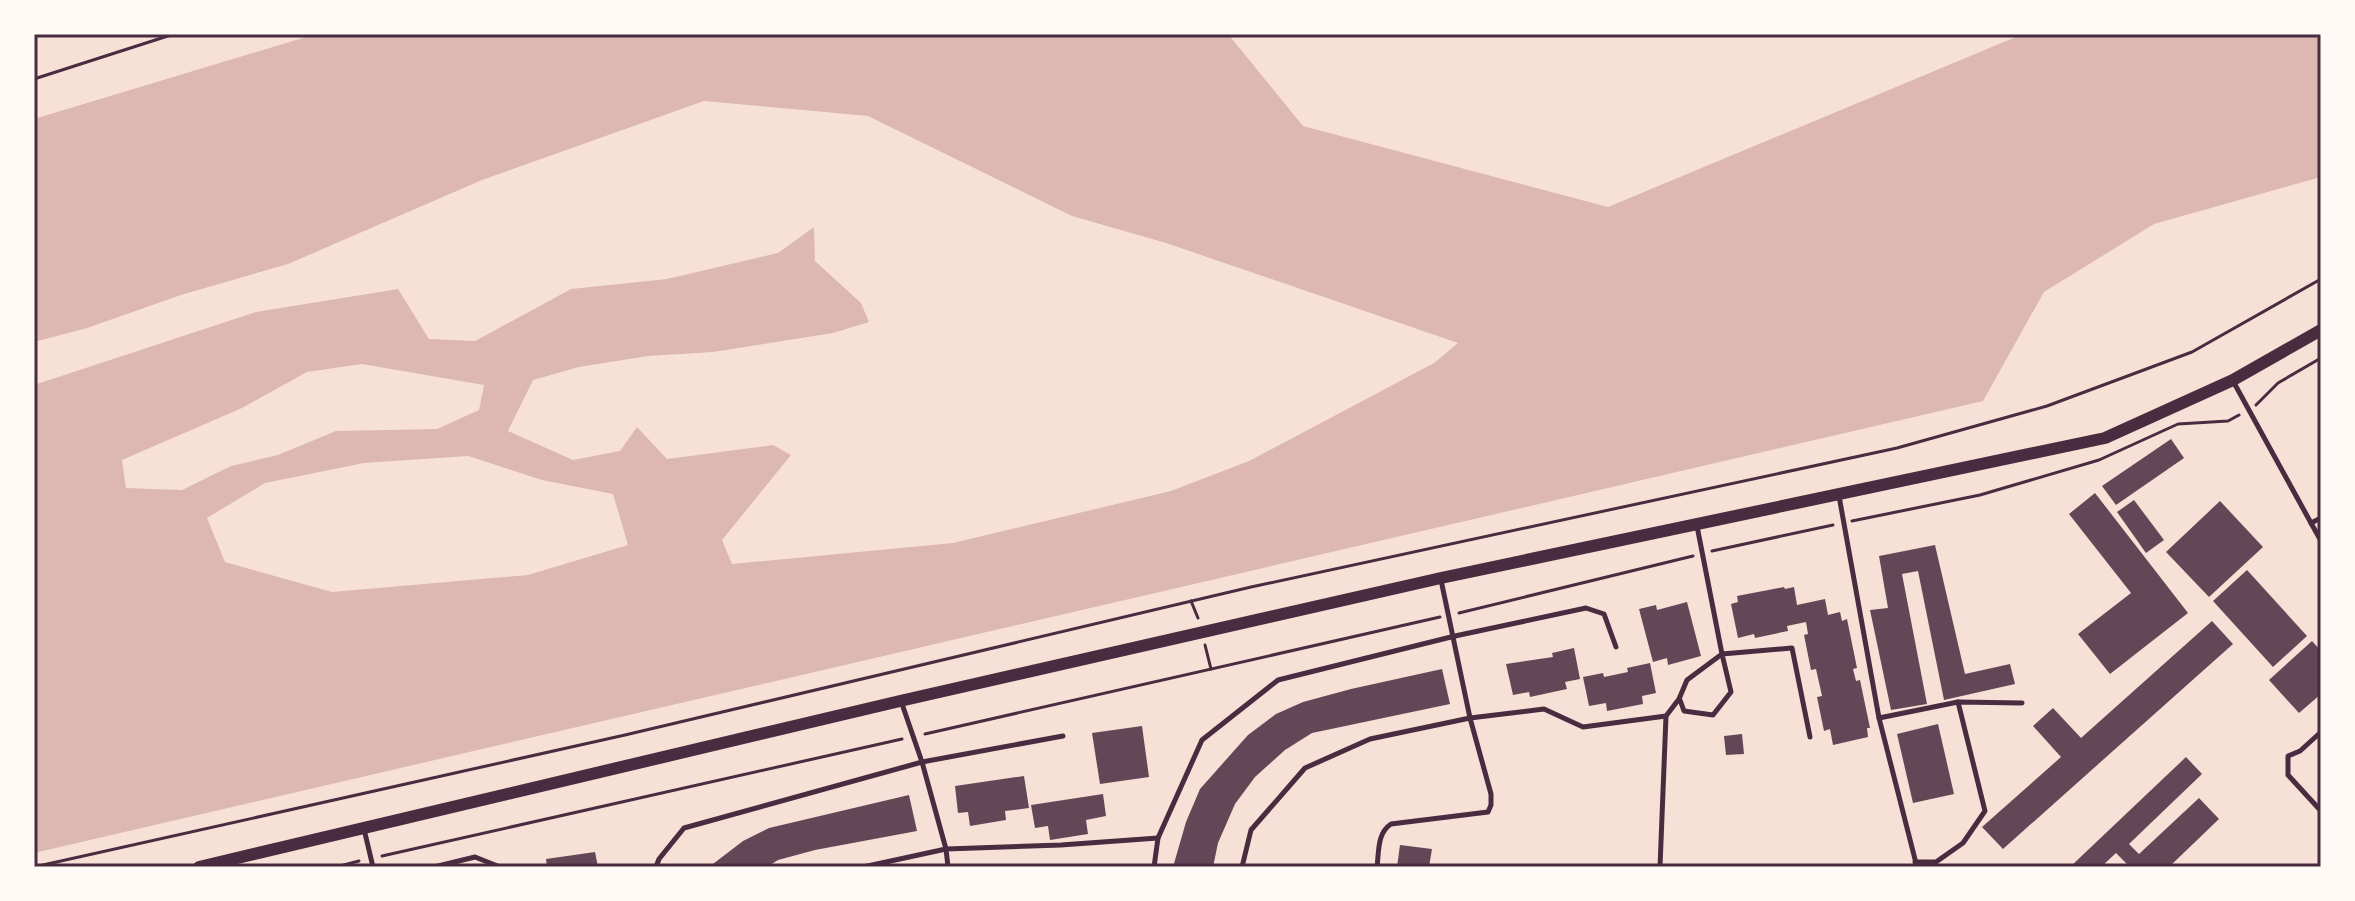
<svg xmlns="http://www.w3.org/2000/svg" width="2355" height="901" font-family="'PT Sans Narrow',sans-serif">
  <style>
    .water { fill: #dcb8b0; fill-rule: evenodd }
    .building { fill: #644757 }
    .lines { fill: none; stroke-linecap: round; stroke-linejoin: round }
    .path { stroke: #4a2c40; stroke-width: 3 }
    .service { stroke: #4a2c40; stroke-width: 5 }
    .tertiary { stroke: #4a2c40; stroke-width: 12 }
    .neatline { fill: none; stroke: #4a2c40; stroke-width: 3 }
  </style>
  <rect width="100%" height="100%" fill="#f7e1d7"/>
  <path class="water" d="M316,34H1228L1303,126L1608,207L2023,34H2321V177L2154,224L2044,292L1983,401L34,853V385L256,312L398,289L429,339L475,341L571,289L667,279L778,253L814,227L815,261L861,303L869,322L833,333L713,352L648,356L579,367L533,380L508,431L573,460L620,451L637,427L667,459L773,445L791,455L722,540L732,564L953,543L1171,491L1249,461L1434,363L1458,343L1166,243L1072,216L868,116L704,101L482,180L288,264L181,295L87,328L34,342V119ZM362,364L484,385L479,410L437,429L336,431L278,455L231,466L182,490L126,488L122,460L242,408L307,372ZM468,456L542,480L613,494L628,545L528,575L332,592L225,562L207,518L265,483L364,463Z"/>
  <g class="building">
    <polygon points="2171,439 2184,458 2116,505 2102,486"/>
    <polygon points="2095,493 2188,613 2110,674 2078,634 2131,593 2069,514"/>
    <polygon points="2134,500 2164,540 2146,553 2117,512"/>
    <polygon points="2220,501 2263,547 2209,597 2166,552"/>
    <polygon points="1935,545 1965,674 2010,664 2015,684 1944,700 1918,571 1902,574 1927,704 1891,710 1870,610 1888,608 1879,556"/>
    <polygon points="2247,570 2307,636 2273,667 2213,601"/>
    <polygon points="1784,587 1785,589 1794,587 1797,605 1825,599 1828,615 1840,612 1842,621 1847,619 1857,668 1853,669 1856,681 1860,680 1870,728 1867,728 1868,737 1833,745 1830,729 1824,731 1817,697 1822,696 1816,669 1811,670 1804,635 1808,634 1806,622 1787,626 1788,631 1755,638 1754,634 1738,638 1731,604 1738,602 1737,596"/>
    <polygon points="1687,602 1701,656 1668,665 1667,658 1653,662 1639,609 1656,605 1657,610"/>
    <polygon points="2212,621 2233,644 2003,849 1982,827 2061,757 2033,726 2053,708 2081,738"/>
    <polygon points="2312,641 2321,651 2321,694 2299,713 2269,680"/>
    <polygon points="1574,648 1580,679 1565,682 1567,689 1530,697 1529,692 1513,695 1506,664 1553,657 1552,653"/>
    <polygon points="1650,663 1656,693 1642,696 1643,704 1607,711 1606,703 1589,706 1583,677 1603,673 1604,677 1628,672 1627,668"/>
    <polygon points="1442,669 1450,704 1312,733 1285,750 1255,777 1235,804 1218,843 1213,867 1173,867 1186,822 1200,789 1248,735 1276,714 1303,702 1351,689"/>
    <polygon points="1938,724 1954,794 1913,803 1897,734"/>
    <polygon points="1142,726 1149,777 1100,784 1092,733"/>
    <polygon points="1742,734 1744,754 1726,755 1724,736"/>
    <polygon points="2186,757 2202,774 2129,844 2139,854 2199,798 2219,819 2169,867 2125,867 2127,864 2116,853 2101,867 2070,867"/>
    <polygon points="1024,776 1029,808 1005,811 1006,820 970,826 968,812 958,813 955,786"/>
    <polygon points="1103,794 1106,816 1086,820 1088,834 1050,840 1048,826 1035,828 1031,805"/>
    <polygon points="909,795 917,831 815,850 778,860 767,867 709,867 743,841 769,828"/>
    <polygon points="1400,845 1432,849 1429,867 1397,867"/>
    <polygon points="595,852 598,867 547,867 546,859"/>
  </g>
  <g class="lines">
    <g class="path">
      <polyline points="34,79 174,34"/>
      <polyline points="2256,405 2278,383 2321,358"/>
      <polyline points="1852,521 1980,495 2099,460 2178,424 2228,421 2239,415"/>
      <polyline points="1712,551 1833,525"/>
      <polyline points="1191,601 1198,618"/>
      <polyline points="1459,613 1693,556"/>
      <polyline points="1205,645 1211,669"/>
      <polyline points="925,734 1440,617"/>
      <polyline points="382,856 902,739"/>
      <polyline points="34,867 625,735 1251,587 1897,448 2047,406 2192,352 2321,279"/>
      <polyline points="336,867 359,861"/>
    </g>
    <g class="service">
      <polyline points="2233,381 2311,523 2321,518"/>
      <polyline points="1839,496 1879,718 1917,867"/>
      <polyline points="2311,523 2321,541"/>
      <polyline points="1680,700 1684,711 1713,715 1731,692 1722,654 1792,648 1810,737"/>
      <polyline points="1879,718 1958,702 2022,703"/>
      <polyline points="2321,732 2300,751 2288,756 2288,775 2321,811"/>
      <polyline points="364,829 373,867"/>
      <polyline points="1915,862 1936,862 1963,843 1985,811 1958,702"/>
      <polyline points="434,867 475,857 500,867"/>
      <polyline points="656,867 659,859 684,828 922,762 1063,736"/>
      <polyline points="863,867 946,849 922,762 901,701"/>
      <polyline points="948,867 946,849 1061,845 1158,838"/>
      <polyline points="1154,867 1158,838 1202,740 1278,680 1455,636 1586,608 1604,614 1616,647"/>
      <polyline points="1242,867 1251,830 1305,768 1370,739 1470,718 1441,580"/>
      <path d="M1377,867C1379,852 1377,833 1391,824L1488,812L1491,805V794L1470,718L1544,709L1583,727L1666,716L1679,699L1687,680L1722,654L1697,526"/>
      <polyline points="1660,867 1666,716"/>
    </g>
    <polyline class="tertiary" points="199,867 900,701 1441,578 2105,438 2233,380 2321,330"/>
  </g>
  <rect width="2355" height="901" fill="none" stroke="#fffaf5" stroke-width="72"/>
  <rect x="36" y="36" width="2283" height="829" class="neatline"/>
</svg>
